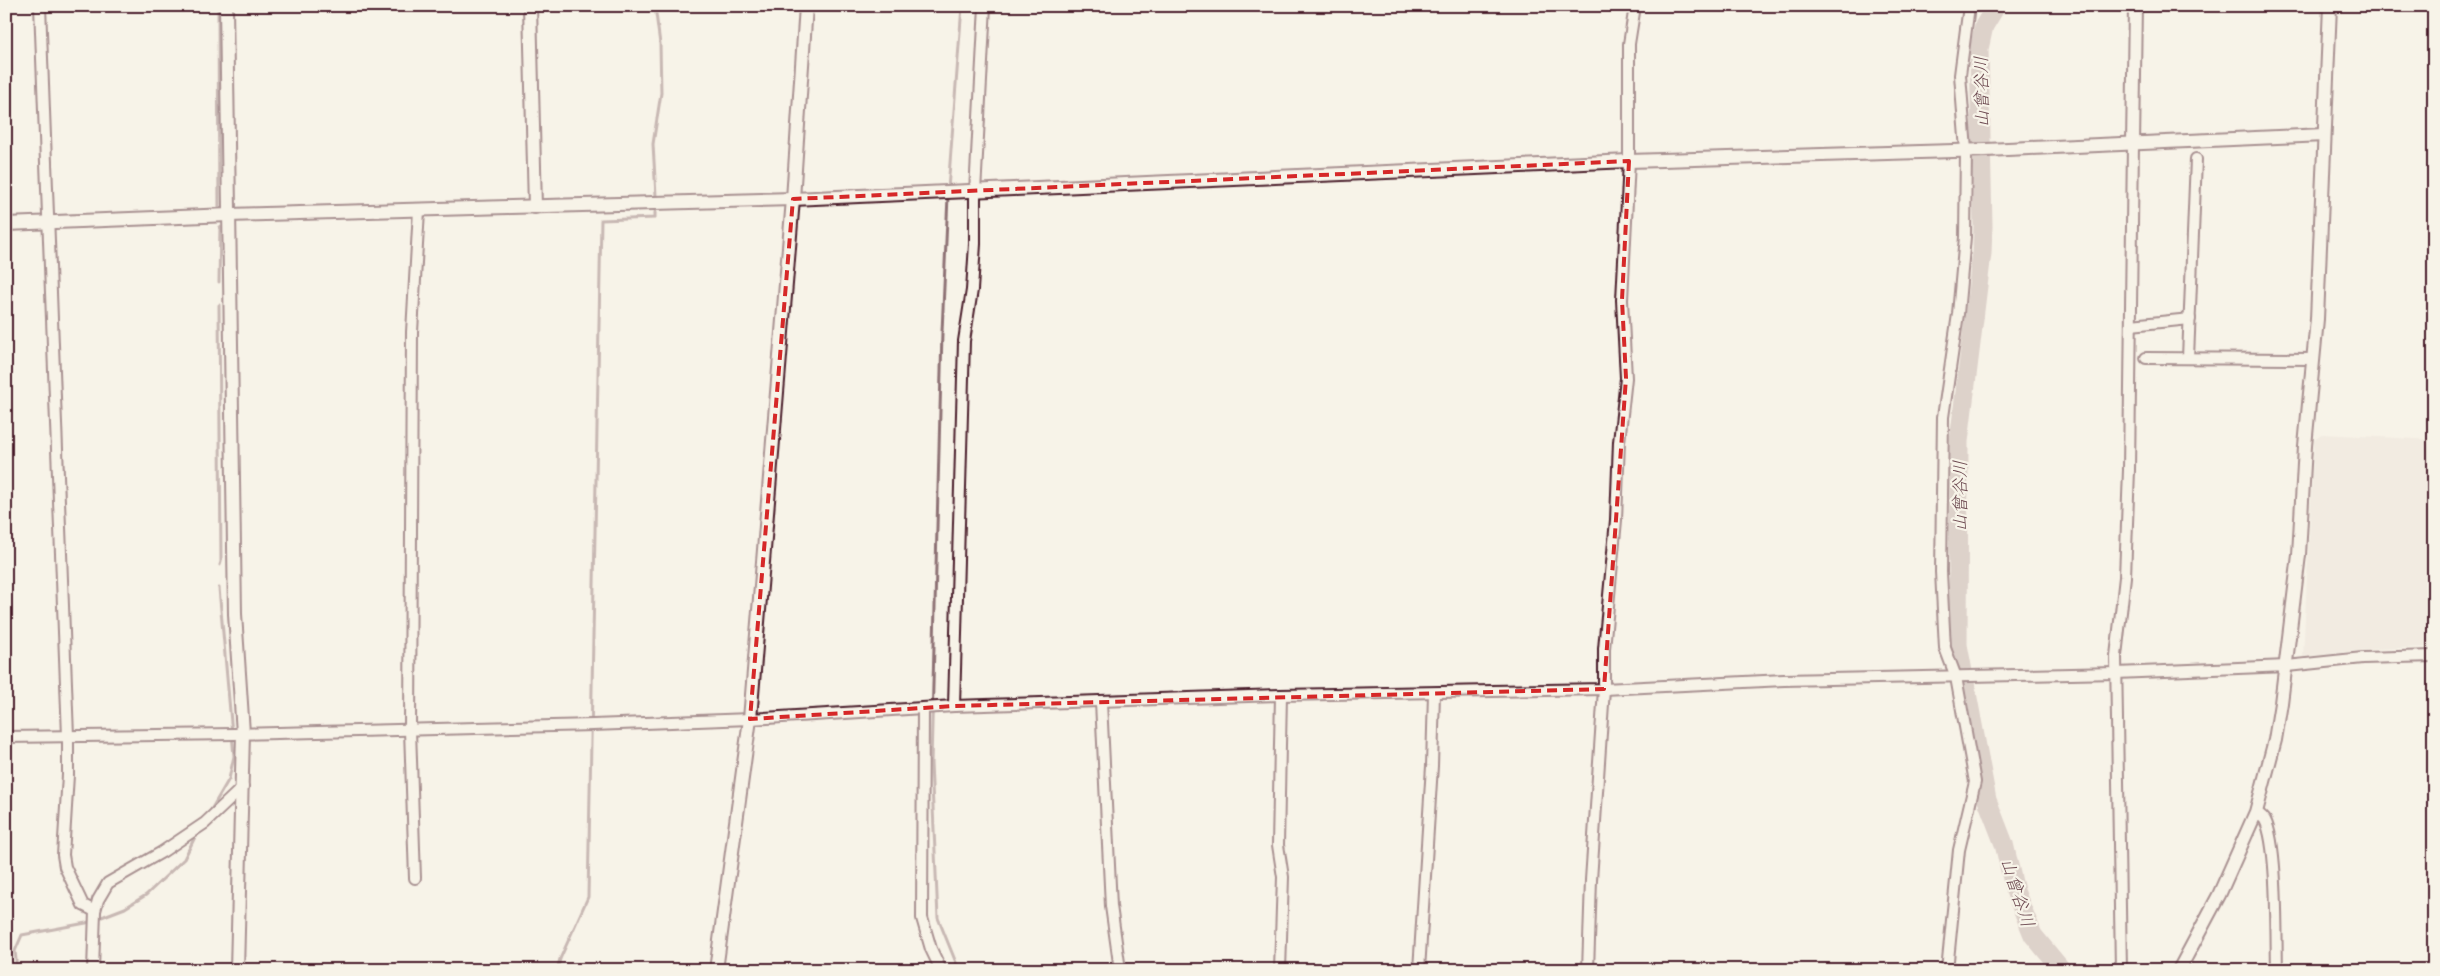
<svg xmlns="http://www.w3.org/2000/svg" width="2440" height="976" font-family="'Playpen Sans','Klee One',sans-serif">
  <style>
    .built { fill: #eae3da }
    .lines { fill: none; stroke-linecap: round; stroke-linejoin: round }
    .stream { stroke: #8e7275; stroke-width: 3 }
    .river { stroke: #bcaaa7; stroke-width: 19 }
    .minor-casing { stroke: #4a1f2b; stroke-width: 14 }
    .tertiary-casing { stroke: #4a1f2b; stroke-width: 16 }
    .minor { stroke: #f7f3e8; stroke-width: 10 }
    .tertiary { stroke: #f7f3e8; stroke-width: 12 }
    .marked { fill: none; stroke: #d62828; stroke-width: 4; stroke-dasharray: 10 6; stroke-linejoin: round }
    .labels { text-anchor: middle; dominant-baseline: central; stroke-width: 4.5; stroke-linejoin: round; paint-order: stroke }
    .water-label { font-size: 18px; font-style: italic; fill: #6c4950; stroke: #f7f3e8 }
  </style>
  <rect width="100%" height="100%" fill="#f7f3e8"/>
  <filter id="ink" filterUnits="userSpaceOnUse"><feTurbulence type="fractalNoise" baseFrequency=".02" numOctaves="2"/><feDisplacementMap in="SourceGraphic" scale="10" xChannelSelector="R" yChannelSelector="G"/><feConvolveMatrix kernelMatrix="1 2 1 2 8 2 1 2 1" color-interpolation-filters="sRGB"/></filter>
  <g filter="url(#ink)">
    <polygon class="built" points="2323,434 2434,440 2434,647 2378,649 2303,657 2314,440"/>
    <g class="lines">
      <g class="stream">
        <polyline points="218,6 219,211"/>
        <polyline points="655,6 660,44 661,93 653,144 656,196"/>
        <polyline points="948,189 962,6"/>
        <polyline points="948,196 942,332 931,763 938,918 959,970"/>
        <polyline points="219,282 220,227"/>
        <polyline points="219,305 221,562 220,565"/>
        <polyline points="208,815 229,779 234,756 219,588"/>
        <polyline points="17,970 15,951 22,935 86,923 125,908 146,895 184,859 198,831"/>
        <polyline points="557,970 560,959 588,897 601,220 655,218 655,212"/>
      </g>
      <polyline class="river" points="1996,6 1984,26 1979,49 1983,226 1982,253 1959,441 1958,645 1987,800 2004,844 2015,891 2033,935 2062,970"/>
      <defs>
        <g id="minor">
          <polyline points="40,6 68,736 68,775 63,855 65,867 83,905 95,911"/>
          <polyline points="2131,325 2190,319"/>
          <polyline points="2146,358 2313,359"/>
          <polyline points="2188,358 2196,159"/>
          <polyline points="1101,702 1111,906 1120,970"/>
          <polyline points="954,706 964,341 972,290 975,244 975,192 985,6"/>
          <polyline points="923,709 922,918 931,949 941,970"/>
          <polyline points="6,737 234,734 593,725 750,719 954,706 1281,695 1604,689 1784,680 2116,673 2287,666 2363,658 2434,656"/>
          <path d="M2256,812C2259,814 2263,817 2265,820C2278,845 2276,937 2277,970"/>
          <polyline points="415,878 410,730 412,332 419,210"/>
          <polyline points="93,970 95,911 98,900 108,883 162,852 205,823 243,787"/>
          <polyline points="1280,970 1283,877 1278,845 1281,695"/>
          <polyline points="1419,970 1432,766 1434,693"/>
          <polyline points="1588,970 1591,880 1604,689 1604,649 1616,520 1619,442 1626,378 1622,300 1629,161 1629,44 1635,6"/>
          <polyline points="1947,970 1959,850 1975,782 1956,677 1945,648 1941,572 1943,417 1958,314 1965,237 1966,150 1960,75 1969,6"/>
          <polyline points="2121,970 2116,656 2125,577 2129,470 2133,144"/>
        </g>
        <g id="tertiary">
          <polyline points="226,6 235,614 243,733 237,970"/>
          <polyline points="530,6 535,207"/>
          <polyline points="2133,144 2135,6"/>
          <polyline points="6,224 229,215 793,199 1629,161 1986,150 2324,135"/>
          <polyline points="716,970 750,719 793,199 806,6"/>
          <polyline points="2179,970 2219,895 2256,812 2275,740 2281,703 2299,555 2305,446 2317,319 2330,6"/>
        </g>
      </defs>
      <use href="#minor" class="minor-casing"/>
      <use href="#tertiary" class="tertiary-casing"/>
      <use href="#minor" class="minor"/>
      <use href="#tertiary" class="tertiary"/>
    </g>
  </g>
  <path d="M0 0H2440V976H0ZM1629,161L1622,300L1626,378L1604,689L954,706L750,719L793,199Z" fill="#f7f3e8" fill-opacity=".55" fill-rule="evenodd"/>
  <path class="marked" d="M1629,161L1622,300L1626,378L1604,689L954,706L750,719L793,199Z"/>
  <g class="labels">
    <g class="water-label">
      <text transform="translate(1980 92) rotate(-91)">山曾谷川</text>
      <text transform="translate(1958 496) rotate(-90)">山曾谷川</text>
      <text transform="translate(2019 892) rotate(72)">山曾谷川</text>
    </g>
  </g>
  <rect width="2440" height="976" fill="none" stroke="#f7f3e8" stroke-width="25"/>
  <rect x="12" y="12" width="2415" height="951" fill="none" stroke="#4a1f2b" stroke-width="2" filter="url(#ink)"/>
</svg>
